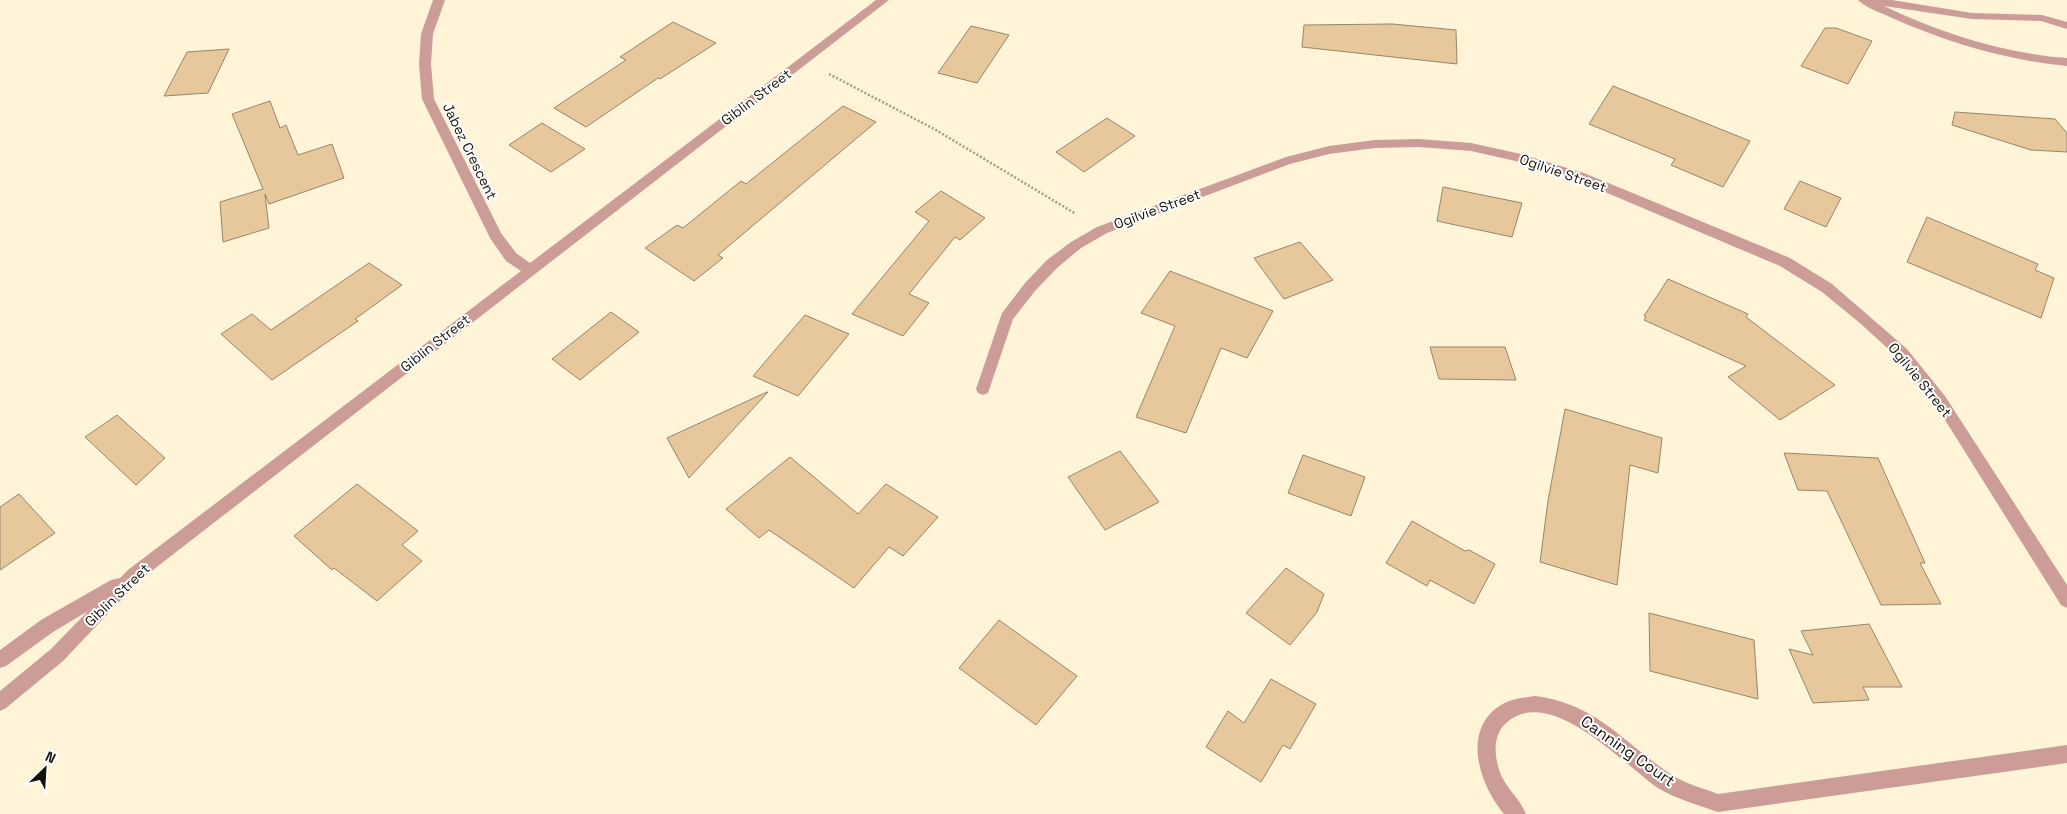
<svg xmlns="http://www.w3.org/2000/svg" width="2067" height="814" font-family="'Space Grotesk',sans-serif">
  <style>
    .building { fill: #e7c89d; stroke: #988468 }
    .lines { fill: none; stroke-linecap: round; stroke-linejoin: round }
    .path { stroke: #a39b85; stroke-width: 2.5; stroke-dasharray: 2 2; stroke-linecap: butt }
    .minor { fill: #cb9d96; fill-rule: evenodd }
    .labels { text-anchor: middle; dominant-baseline: central; stroke-width: 4; stroke-linejoin: round; paint-order: stroke }
    .street-label { font-size: 14px; fill: #161106; stroke: #fff }
    .near-street-label { font-size: 16px; fill: #161106; stroke: #fff }
  </style>
  <rect width="100%" height="100%" fill="#fff4d8"/>
  <g class="building">
    <polygon points="673,22 716,43 660,79 658,78 586,127 554,108 626,60 620,57"/>
    <polygon points="1392,24 1456,30 1457,64 1302,47 1304,25"/>
    <polygon points="971,26 1009,35 977,83 938,73"/>
    <polygon points="1825,28 1836,28 1872,41 1848,84 1801,66"/>
    <polygon points="229,49 208,93 164,96 187,52"/>
    <polygon points="1613,86 1750,141 1723,187 1671,165 1675,159 1589,124"/>
    <polygon points="270,101 280,128 286,125 298,155 332,144 344,178 269,204 265,194 269,228 223,242 220,202 263,189 232,114"/>
    <polygon points="843,106 876,122 718,255 723,258 694,281 645,248 677,225 683,228 741,181 746,184"/>
    <polygon points="1955,112 2055,119 2067,133 2067,152 2031,150 1952,125"/>
    <polygon points="1107,118 1135,136 1084,172 1056,152"/>
    <polygon points="542,123 585,149 551,172 509,145"/>
    <polygon points="1800,181 1841,198 1826,227 1784,209"/>
    <polygon points="1443,187 1522,203 1512,237 1437,221"/>
    <polygon points="941,191 985,218 960,240 955,237 909,294 929,303 903,336 852,314 929,221 915,212"/>
    <polygon points="1927,217 2038,264 2035,270 2054,278 2041,318 1907,262"/>
    <polygon points="1300,242 1333,280 1284,299 1254,258"/>
    <polygon points="369,263 402,285 355,319 358,321 272,380 221,334 252,314 271,330"/>
    <polygon points="1170,271 1273,311 1247,358 1221,348 1186,433 1136,417 1175,326 1141,313"/>
    <polygon points="1668,279 1748,314 1746,317 1835,385 1780,420 1728,377 1746,366 1644,320 1646,317 1644,316"/>
    <polygon points="611,312 639,332 580,380 552,359"/>
    <polygon points="805,315 849,334 798,396 753,376"/>
    <polygon points="1430,347 1505,347 1516,380 1439,379"/>
    <polygon points="767,392 768,392 689,478 667,438"/>
    <polygon points="1565,409 1662,438 1658,473 1630,465 1617,585 1540,562 1548,501"/>
    <polygon points="117,415 165,458 136,485 85,437"/>
    <polygon points="1120,451 1159,502 1105,530 1068,477"/>
    <polygon points="1784,453 1878,458 1925,563 1920,563 1941,604 1881,605 1827,491 1798,490"/>
    <polygon points="1303,455 1365,477 1351,516 1288,493"/>
    <polygon points="790,457 858,514 886,484 938,517 903,556 889,547 854,588 769,530 759,538 726,509"/>
    <polygon points="357,484 418,531 402,545 422,561 377,601 334,568 332,570 294,536"/>
    <polygon points="19,494 55,533 0,570 0,507"/>
    <polygon points="1412,521 1465,551 1469,550 1495,564 1474,604 1430,580 1427,586 1386,563"/>
    <polygon points="1286,568 1324,594 1317,612 1290,645 1246,613"/>
    <polygon points="1649,613 1754,640 1758,699 1650,671"/>
    <polygon points="999,620 1077,676 1036,725 959,668"/>
    <polygon points="1869,624 1902,687 1863,687 1869,700 1813,703 1789,649 1813,655 1801,631"/>
    <polygon points="1271,679 1316,704 1290,749 1283,745 1261,782 1206,747 1228,711 1244,723"/>
  </g>
  <g class="lines">
    <polyline class="path" points="829,74 936,130 1076,214"/>
    <g class="minor">
      <polygon points="433,0 445,0 433,34 431,64 434,99 501,233 516,253 530,263 876,0 889,0 140,580 63,661 6,708 0,711 0,691 51,649 88,611 53,632 6,666 0,668 0,650 41,620 111,580 120,578 128,570 521,271 506,261 490,238 422,99 419,64 421,34"/>
      <path d="M1858,0H1892L1972,13L2042,15L2067,22V29L2041,21L1972,19L1884,6C1943,34 2002,53 2067,58V66C2006,60 1949,43 1892,18C1882,13 1866,8 1858,0Z"/>
      <polygon points="1419,139 1471,143 1521,154 1584,173 1790,258 1832,284 1907,349 1945,396 2067,585 2067,608 2061,605 1935,404 1897,357 1861,324 1822,292 1780,266 1574,179 1520,162 1471,151 1419,147 1375,148 1329,154 1290,164 1107,233 1081,248 1057,268 1035,291 1013,319 988,393 983,395 978,393 976,389 1002,313 1025,283 1047,260 1071,242 1097,227 1286,157 1329,146 1375,140"/>
      <path d="M1535,696C1598,704 1623,743 1672,775C1686,784 1703,788 1718,794L2067,745V763L1718,812C1698,805 1676,799 1658,788C1624,765 1550,683 1506,723C1494,734 1494,751 1498,766C1503,787 1519,796 1526,814H1504C1481,787 1461,733 1498,707C1509,699 1522,698 1535,696Z"/>
    </g>
  </g>
  <g class="labels">
    <g class="street-label">
      <text transform="translate(756 97) rotate(-37)">Giblin Street</text>
      <text transform="translate(470 151) rotate(64)">Jabez Crescent</text>
      <text transform="translate(1563 173) rotate(19)">Ogilvie Street</text>
      <text transform="translate(1157 209) rotate(-20)">Ogilvie Street</text>
      <text transform="translate(435 343) rotate(-38)">Giblin Street</text>
      <text transform="translate(1920 380) rotate(51)">Ogilvie Street</text>
      <text transform="translate(117 595) rotate(-44)">Giblin Street</text>
    </g>
    <g class="near-street-label">
      <text transform="translate(1628 751) rotate(35)">Canning Court</text>
    </g>
  </g>
  <g transform="translate(45 769) rotate(25)" stroke="#ffffff" stroke-width="4" paint-order="stroke">
  <path d="M0-4L9 19L0 12L-9 19Z" fill="#161106"/>
  <text y="-8" font-size="14" font-weight="bold" text-anchor="middle" fill="#161106">N</text>
  </g>
</svg>
